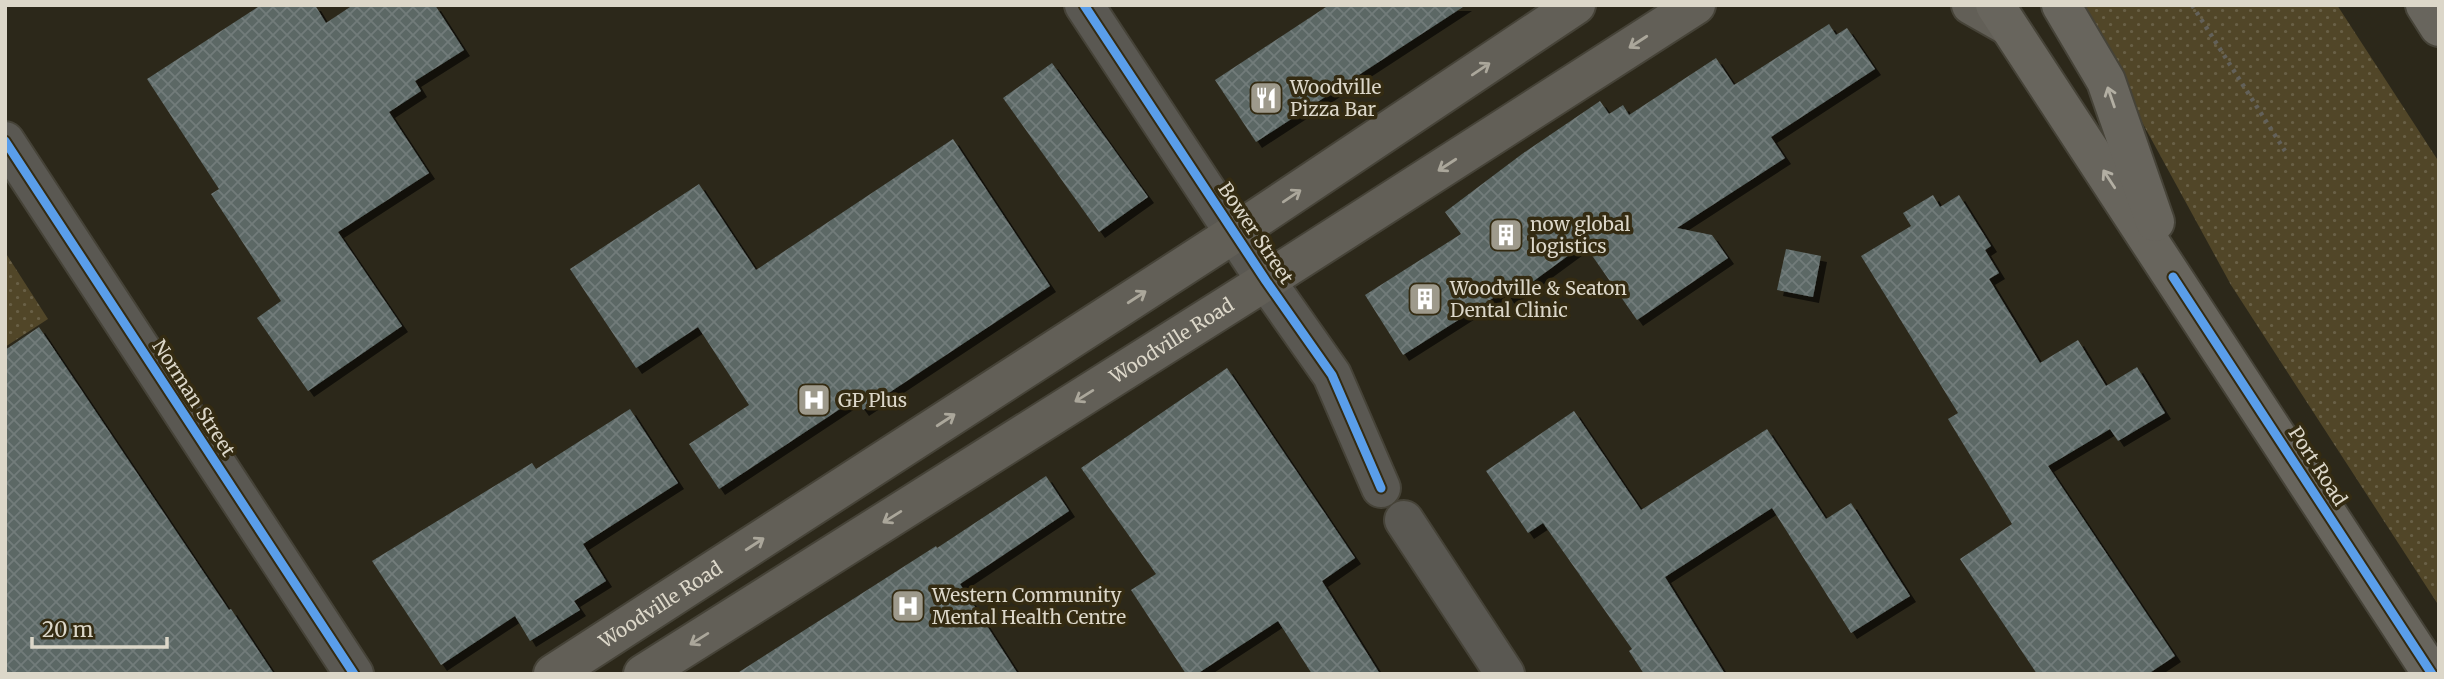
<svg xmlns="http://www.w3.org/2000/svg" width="2444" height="679" font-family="Merriweather,serif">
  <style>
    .grass { fill: url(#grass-dots) }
    .building { fill: url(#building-cross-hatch); filter: url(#shadow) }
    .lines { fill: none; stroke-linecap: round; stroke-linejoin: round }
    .minor-casing { stroke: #464338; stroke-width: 42 }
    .major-casing { stroke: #464338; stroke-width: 42 }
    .highway-casing { stroke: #464338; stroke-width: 42 }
    .path { stroke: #63615a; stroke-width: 4.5; stroke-dasharray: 3.5 5; stroke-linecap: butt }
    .minor { stroke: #5a5852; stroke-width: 38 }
    .major { stroke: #625f57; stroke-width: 38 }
    .highway { stroke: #68655d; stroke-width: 38 }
    .cycleway-casing { stroke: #342b12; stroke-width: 13 }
    .cycleway { stroke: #5a9eea; stroke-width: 9 }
    .oneway { stroke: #aba79b }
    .oneway2 { stroke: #b3afa3 }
    .labels { text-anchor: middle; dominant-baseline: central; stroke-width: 7; stroke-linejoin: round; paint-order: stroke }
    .poi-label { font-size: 19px; fill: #dcd7c9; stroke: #342b12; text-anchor: start }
    .street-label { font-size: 19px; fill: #dcd7c9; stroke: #342b12 }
  </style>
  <defs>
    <pattern id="grass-dots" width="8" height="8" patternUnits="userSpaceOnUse" patternTransform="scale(1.75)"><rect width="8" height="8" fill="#514628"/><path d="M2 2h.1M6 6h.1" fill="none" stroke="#696046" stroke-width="1.8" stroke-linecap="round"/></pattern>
    <pattern id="building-cross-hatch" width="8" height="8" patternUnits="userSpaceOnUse" patternTransform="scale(1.75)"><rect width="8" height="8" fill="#5b6765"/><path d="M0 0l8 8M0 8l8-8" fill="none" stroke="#727c7a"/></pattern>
    <filter id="shadow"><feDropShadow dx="6" dy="6" stdDeviation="0" flood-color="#0009"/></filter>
  </defs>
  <rect width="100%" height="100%" fill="#2c281a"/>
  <g class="grass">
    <polygon points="2078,5 2337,5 2439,162 2439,606 2231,285"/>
    <polygon points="5,252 48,319 5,347"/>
  </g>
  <g class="building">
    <polygon points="261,5 315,5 326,23 353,5 435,5 464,50 415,81 421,91 389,112 429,173 338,232 402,326 308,391 257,318 281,301 211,194 219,189 147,79"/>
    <polygon points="1329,5 1466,5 1256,142 1215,80"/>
    <polygon points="1829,24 1836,35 1847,28 1875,69 1771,137 1785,158 1677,228 1712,235 1728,258 1637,320 1584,244 1509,299 1504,291 1403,355 1365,295 1461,234 1445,212 1522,154 1600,101 1609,114 1623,105 1629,115 1716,58 1734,85"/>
    <polygon points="1052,63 1148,197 1099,232 1003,98"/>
    <polygon points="953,139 1050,286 863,410 855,399 719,489 689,444 749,405 698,327 636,368 570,269 699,184 756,270"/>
    <polygon points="1933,195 1940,207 1959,195 1991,246 1985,250 1999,273 1989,279 2040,363 2078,340 2106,386 2137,367 2165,413 2118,441 2110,429 2048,466 2175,656 2148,674 2037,674 1960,559 2012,524 1948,419 1958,413 1861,256 1911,226 1903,213"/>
    <polygon points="1786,249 1821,256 1813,297 1777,290"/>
    <polygon points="39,327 229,610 231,609 274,674 5,674 5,350"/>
    <polygon points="1227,368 1355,558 1322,581 1380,674 1312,674 1278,621 1197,674 1186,674 1131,590 1156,574 1081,468"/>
    <polygon points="630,409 678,483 583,544 606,581 574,601 580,610 530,641 515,616 441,665 372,561 532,463 536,469"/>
    <polygon points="1574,411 1641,510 1767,429 1826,519 1851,503 1910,596 1851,633 1772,508 1665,577 1725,674 1644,674 1629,651 1632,649 1543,523 1528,533 1486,471"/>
    <polygon points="1046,476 1069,511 960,584 1018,674 736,674 936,546 937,548"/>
  </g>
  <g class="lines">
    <defs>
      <g id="minor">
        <polyline points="1084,5 1266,281 1332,375 1381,488"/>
        <polyline points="5,141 354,674"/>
        <polyline points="1404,520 1505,674"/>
      </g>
      <g id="major">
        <polyline points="1971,5 2008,26"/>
        <path id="s1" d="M553,674L1235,233L1576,5"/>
        <path id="s2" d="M643,674L1266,281L1696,5"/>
      </g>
      <g id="highway">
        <polyline points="1995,5 2432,674"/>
        <polyline points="2061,5 2106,81 2155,222"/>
        <polyline points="2425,5 2439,27"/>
      </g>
    </defs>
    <use href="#minor" class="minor-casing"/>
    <use href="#major" class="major-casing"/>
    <use href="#highway" class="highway-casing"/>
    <polyline class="path" points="2192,5 2285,151"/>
    <use href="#minor" class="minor"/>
    <use href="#major" class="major"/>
    <use href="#highway" class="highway"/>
    <defs>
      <g id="cycleway">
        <polyline points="1084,5 1266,281 1332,375 1381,488"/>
        <polyline points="5,141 354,674"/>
        <polyline points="2173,277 2432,674"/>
      </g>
    </defs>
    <use href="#cycleway" class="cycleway-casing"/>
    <use href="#cycleway" class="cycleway"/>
  </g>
  <defs><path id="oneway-shaft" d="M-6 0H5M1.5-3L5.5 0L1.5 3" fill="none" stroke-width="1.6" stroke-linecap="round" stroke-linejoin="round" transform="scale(1.75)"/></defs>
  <g class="oneway">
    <use href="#oneway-shaft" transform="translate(1638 42) rotate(147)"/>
    <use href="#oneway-shaft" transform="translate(1481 69) rotate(-34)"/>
    <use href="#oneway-shaft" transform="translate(1447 165) rotate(147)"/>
    <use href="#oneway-shaft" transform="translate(1292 196) rotate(-34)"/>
    <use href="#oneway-shaft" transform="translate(1137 297) rotate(-33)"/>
    <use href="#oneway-shaft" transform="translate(1084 396) rotate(148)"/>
    <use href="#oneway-shaft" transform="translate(946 420) rotate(-33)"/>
    <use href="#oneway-shaft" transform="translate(892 517) rotate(148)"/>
    <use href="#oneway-shaft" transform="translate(755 544) rotate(-33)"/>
    <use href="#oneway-shaft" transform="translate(699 639) rotate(148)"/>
  </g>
  <g class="oneway2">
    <use href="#oneway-shaft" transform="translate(2111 97) rotate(-109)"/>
    <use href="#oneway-shaft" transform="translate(2109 179) rotate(-123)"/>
  </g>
  <defs>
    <symbol id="restaurant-square" viewBox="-11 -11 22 22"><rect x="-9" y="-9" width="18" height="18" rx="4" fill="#9e9a8c" stroke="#342b12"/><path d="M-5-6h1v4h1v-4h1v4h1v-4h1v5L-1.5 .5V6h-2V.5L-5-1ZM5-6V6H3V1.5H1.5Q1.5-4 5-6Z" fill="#fff"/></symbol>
    <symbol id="building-square" viewBox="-11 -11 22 22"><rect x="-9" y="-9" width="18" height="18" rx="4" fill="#9e9a8c" stroke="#342b12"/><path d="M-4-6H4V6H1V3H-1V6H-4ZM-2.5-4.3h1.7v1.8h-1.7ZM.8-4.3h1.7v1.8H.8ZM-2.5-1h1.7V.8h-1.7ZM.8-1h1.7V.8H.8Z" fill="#fff"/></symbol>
    <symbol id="hospital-square" viewBox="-11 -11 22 22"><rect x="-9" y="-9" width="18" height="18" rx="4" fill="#9e9a8c" stroke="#342b12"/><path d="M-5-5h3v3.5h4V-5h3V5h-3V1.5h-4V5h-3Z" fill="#fff"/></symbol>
  </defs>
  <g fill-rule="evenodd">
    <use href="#restaurant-square" x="1247" y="79" width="38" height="38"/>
    <use href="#building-square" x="1487" y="216" width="38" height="38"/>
    <use href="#building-square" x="1406" y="280" width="38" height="38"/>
    <use href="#hospital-square" x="795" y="381" width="38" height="38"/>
    <use href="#hospital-square" x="889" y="587" width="38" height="38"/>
  </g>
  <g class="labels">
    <g class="poi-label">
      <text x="1290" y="87">Woodville<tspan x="1290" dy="22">Pizza Bar</tspan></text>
      <text x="1530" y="224">now global<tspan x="1530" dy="22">logistics</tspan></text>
      <text x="1450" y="288">Woodville &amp; Seaton<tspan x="1450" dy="22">Dental Clinic</tspan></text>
      <text x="838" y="400">GP Plus</text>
      <text x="932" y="595">Western Community<tspan x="932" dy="22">Mental Health Centre</tspan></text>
    </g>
    <g class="street-label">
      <text transform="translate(1256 233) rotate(56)">Bower Street</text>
      <text stroke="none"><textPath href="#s2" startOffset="625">Woodville Road</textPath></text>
      <text transform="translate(194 398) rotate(57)">Norman Street</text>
      <text transform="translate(2318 466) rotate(57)">Port Road</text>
      <text stroke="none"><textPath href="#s1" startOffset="128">Woodville Road</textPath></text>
    </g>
  </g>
  <rect width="2444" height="679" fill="none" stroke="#dcd7c9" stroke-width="14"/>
  <path d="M32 637v10h135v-10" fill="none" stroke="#dcd7c9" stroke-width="3.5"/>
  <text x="42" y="637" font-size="21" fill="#dcd7c9" stroke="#342b12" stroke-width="5" paint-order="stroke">20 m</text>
</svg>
